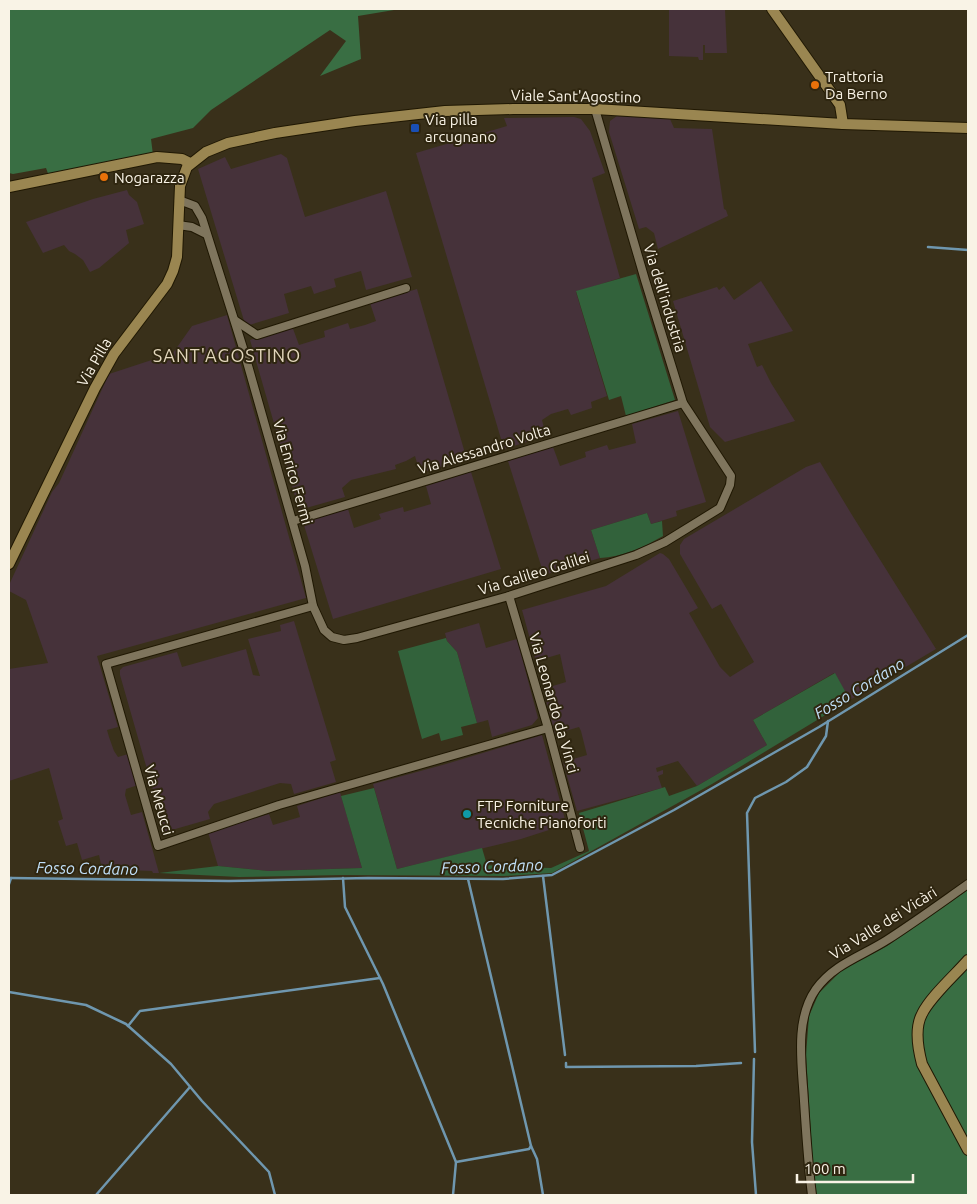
<svg xmlns="http://www.w3.org/2000/svg" width="977" height="1204" font-family="Ubuntu,sans-serif">
  <style>
    .industrial { fill: #46323a }
    .green { fill: #32623b }
    .forest { fill: #396e43 }
    .lines { fill: none; stroke-linecap: round; stroke-linejoin: round }
    .stream { stroke: #6f97af; stroke-width: 2.5 }
    .street-casing { stroke: #201803; stroke-width: 10 }
    .secondary-casing { stroke: #201803; stroke-width: 12 }
    .street { stroke: #7f755d; stroke-width: 8 }
    .secondary { stroke: #9a8651; stroke-width: 10 }
    .food-dot { fill: #e8710a; stroke: #2f2610; stroke-width: 2 }
    .transit-dot { fill: #1a4fb4; stroke: #2f2610; stroke-width: 2 }
    .culture-dot { fill: #0f9aa8; stroke: #2f2610; stroke-width: 2 }
    .labels { text-anchor: middle; dominant-baseline: central; stroke-width: 4; stroke-linejoin: round; paint-order: stroke }
    .poi-label { font-size: 15px; fill: #f9f3e6; stroke: #2f2610; text-anchor: start }
    .street-label { font-size: 15px; fill: #f9f3e6; stroke: #2f2610 }
    .water-label { font-size: 16px; font-style: italic; fill: #c2e1fa; stroke: #2f2610 }
    .quarter-label { font-size: 18px; letter-spacing: 1px; fill: #e3d7bc; stroke: #2f2610 }
  </style>
  <rect width="100%" height="100%" fill="#39301a"/>
  <g class="industrial">
    <polygon points="669,9 725,9 727,53 705,53 705,45 703,45 703,60 699,60 698,57 669,56"/>
    <polygon points="617,116 670,119 674,128 712,129 724,209 726,210 728,216 658,249 654,233 646,227 639,229 609,132 610,121"/>
    <polygon points="574,117 581,119 590,131 605,173 592,178 620,278 576,292 607,396 591,402 592,408 571,415 568,409 551,414 542,420 546,436 504,449 416,153 507,126 504,118"/>
    <polygon points="281,154 287,158 305,217 386,191 412,277 366,290 361,271 334,279 336,287 314,294 311,286 284,294 289,313 246,326 245,324 198,169 225,157 231,169"/>
    <polygon points="127,190 129,195 137,202 144,224 126,230 129,243 99,268 90,272 83,260 75,254 69,251 64,245 43,253 26,222 93,199"/>
    <polygon points="761,281 793,331 748,344 757,367 762,365 771,383 795,421 725,442 710,427 673,301 717,287 719,290 724,286 734,300"/>
    <polygon points="417,289 467,460 420,473 415,456 406,461 395,465 396,469 351,480 342,488 345,497 299,510 250,340 292,326 299,345 325,337 324,331 348,323 350,329 365,325 376,321 370,303"/>
    <polygon points="227,315 306,598 97,656 118,727 107,730 109,737 114,751 118,757 128,754 138,785 126,789 125,795 131,815 142,812 159,873 153,873 152,871 102,869 99,855 82,860 77,843 66,846 58,821 63,819 49,768 9,781 9,669 48,663 26,600 9,591 9,585 52,492 59,483 109,374 173,353 192,326"/>
    <polygon points="678,411 706,502 676,511 677,516 651,524 647,513 591,530 600,558 544,575 508,461 553,447 560,466 586,457 585,452 607,445 609,450 636,443 632,424"/>
    <polygon points="820,462 852,515 936,649 850,700 834,673 753,720 767,745 697,786 678,761 656,768 657,772 663,770 663,774 658,776 662,788 577,811 563,762 587,755 581,731 579,727 555,734 543,689 566,682 560,654 536,661 522,610 606,586 660,553 663,554 669,559 698,608 689,613 720,667 730,677 754,662 721,604 712,609 680,554 680,545 684,539 806,467"/>
    <polygon points="471,472 501,569 333,619 303,522 348,509 354,528 381,519 379,514 389,511 403,507 404,512 431,504 426,486"/>
    <polygon points="294,621 336,760 330,762 336,782 294,794 291,784 280,783 214,804 208,812 210,819 165,832 120,675 120,670 123,667 177,652 182,667 246,649 253,675 260,676 248,639 281,631 280,625"/>
    <polygon points="479,623 486,648 517,639 538,718 532,725 492,737 488,720 477,723 457,652 447,641 445,633"/>
    <polygon points="542,735 566,823 549,830 521,839 397,869 373,784 446,764"/>
    <polygon points="340,792 362,868 268,871 218,866 208,832 269,814 273,825 300,817 297,806"/>
  </g>
  <g class="green">
    <polygon points="636,274 675,400 626,416 621,396 609,400 576,291"/>
    <path d="M647,513L651,524L662,521L663,536C644,547 622,557 600,558L591,530Z"/>
    <polygon points="446,638 447,641 457,652 477,723 461,727 463,735 441,741 439,733 422,739 398,651"/>
    <polygon points="835,673 850,700 712,784 552,873 504,876 343,875 239,877 159,873 218,866 268,871 362,868 341,796 374,788 397,869 482,848 487,865 509,867 551,868 589,851 579,813 665,787 669,796 697,786 767,745 753,720"/>
  </g>
  <g class="forest">
    <polygon points="9,9 400,9 358,16 361,59 320,76 346,41 330,30 211,110 193,128 151,139 153,155 50,179 46,168 13,174 9,173"/>
    <polygon points="968,890 968,1195 816,1195 812,1151 806,1055 809,1016 819,993 842,970 887,946"/>
  </g>
  <g class="lines">
    <g class="stream">
      <polyline points="928,247 968,250"/>
      <polyline points="543,876 565,1055"/>
      <polyline points="9,878 11,878 9,884"/>
      <polyline points="11,878 229,881 368,878 503,879 552,875 674,810 819,727 968,635"/>
      <polyline points="343,878 345,907 383,984 456,1162 453,1195"/>
      <polyline points="468,879 531,1146 537,1159 543,1195"/>
      <polyline points="9,992 86,1005 126,1024 171,1064 202,1101 269,1172 275,1195"/>
      <polyline points="128,1026 140,1011 380,978"/>
      <polyline points="755,1052 747,813 755,798 786,782 807,767 826,736 828,721"/>
      <polyline points="754,1059 752,1142 756,1195"/>
      <polyline points="566,1063 566,1067 696,1066 741,1063"/>
      <polyline points="456,1162 529,1149 531,1146"/>
      <polyline points="96,1195 190,1087"/>
    </g>
    <defs>
      <g id="street">
        <polyline points="179,200 195,206 202,218 243,348 305,566 313,606 324,630 332,637 344,640 357,638 509,596 636,555 665,542 720,508 730,485 731,476 683,403 645,280 595,109"/>
        <polyline points="178,225 192,227 206,234"/>
        <polyline points="236,321 257,335 406,288"/>
        <polyline points="293,521 683,403"/>
        <polyline points="509,596 548,728 580,848"/>
        <polyline points="313,606 106,664 158,846 279,805 548,728"/>
        <path d="M812,1195C808,1164 806,1132 804,1101C802,1065 794,1020 816,989C834,964 862,956 887,940C915,922 941,903 968,884"/>
      </g>
      <g id="secondary">
        <polyline points="772,9 840,105 843,124"/>
        <polyline points="9,187 157,157 182,159 190,163"/>
        <polyline points="9,564 95,388 114,354 167,284 173,271 177,257 180,186 187,167 206,152 228,143 275,133 355,121 445,111 513,109 595,109 843,124 968,128"/>
        <path d="M968,960C955,975 930,997 922,1014C914,1029 918,1049 922,1064L968,1150"/>
      </g>
    </defs>
    <use href="#street" class="street-casing"/>
    <use href="#secondary" class="secondary-casing"/>
    <use href="#street" class="street"/>
    <use href="#secondary" class="secondary"/>
  </g>
  <g class="food-dot">
    <circle cx="815" cy="85" r="5"/>
    <circle cx="104" cy="177" r="5"/>
  </g>
  <rect class="transit-dot" x="410" y="123" width="10" height="10" rx="2.5"/>
  <circle class="culture-dot" cx="467" cy="814" r="5"/>
  <g class="labels">
    <g class="poi-label">
      <text x="825" y="76">Trattoria<tspan x="825" dy="17">Da Berno</tspan></text>
      <text x="425" y="119">Via pilla<tspan x="425" dy="17">arcugnano</tspan></text>
      <text x="114" y="177">Nogarazza</text>
      <text x="477" y="805">FTP Forniture<tspan x="477" dy="17">Tecniche Pianoforti</tspan></text>
    </g>
    <g class="street-label">
      <text transform="translate(576 96) rotate(1)">Viale Sant'Agostino</text>
      <text transform="translate(665 298) rotate(73)">Via dell'industria</text>
      <text transform="translate(94 362) rotate(-60)">Via Pilla</text>
      <text transform="translate(484 449) rotate(-17)">Via Alessandro Volta</text>
      <text transform="translate(293 472) rotate(74)">Via Enrico Fermi</text>
      <text transform="translate(534 573) rotate(-17)">Via Galileo Galilei</text>
      <text transform="translate(554 703) rotate(74)">Via Leonardo da Vinci</text>
      <text transform="translate(159 800) rotate(74)">Via Meucci</text>
      <text transform="translate(883 923) rotate(-32)">Via Valle dei Vicàri</text>
    </g>
    <g class="water-label">
      <text transform="translate(859 688) rotate(-31)">Fosso Cordano</text>
      <text transform="translate(492 866) rotate(-2)">Fosso Cordano</text>
      <text transform="translate(87 868) rotate(1)">Fosso Cordano</text>
    </g>
    <g class="quarter-label">
      <text x="227" y="355">SANT'AGOSTINO</text>
    </g>
  </g>
  <rect width="977" height="1204" fill="none" stroke="#f9f3e6" stroke-width="20"/>
  <path d="M797 1174v8h116v-8" fill="none" stroke="#f9f3e6" stroke-width="2.5"/>
  <text x="804" y="1174" font-size="15" fill="#f9f3e6" stroke="#2f2610" stroke-width="4" paint-order="stroke">100 m</text>
</svg>
